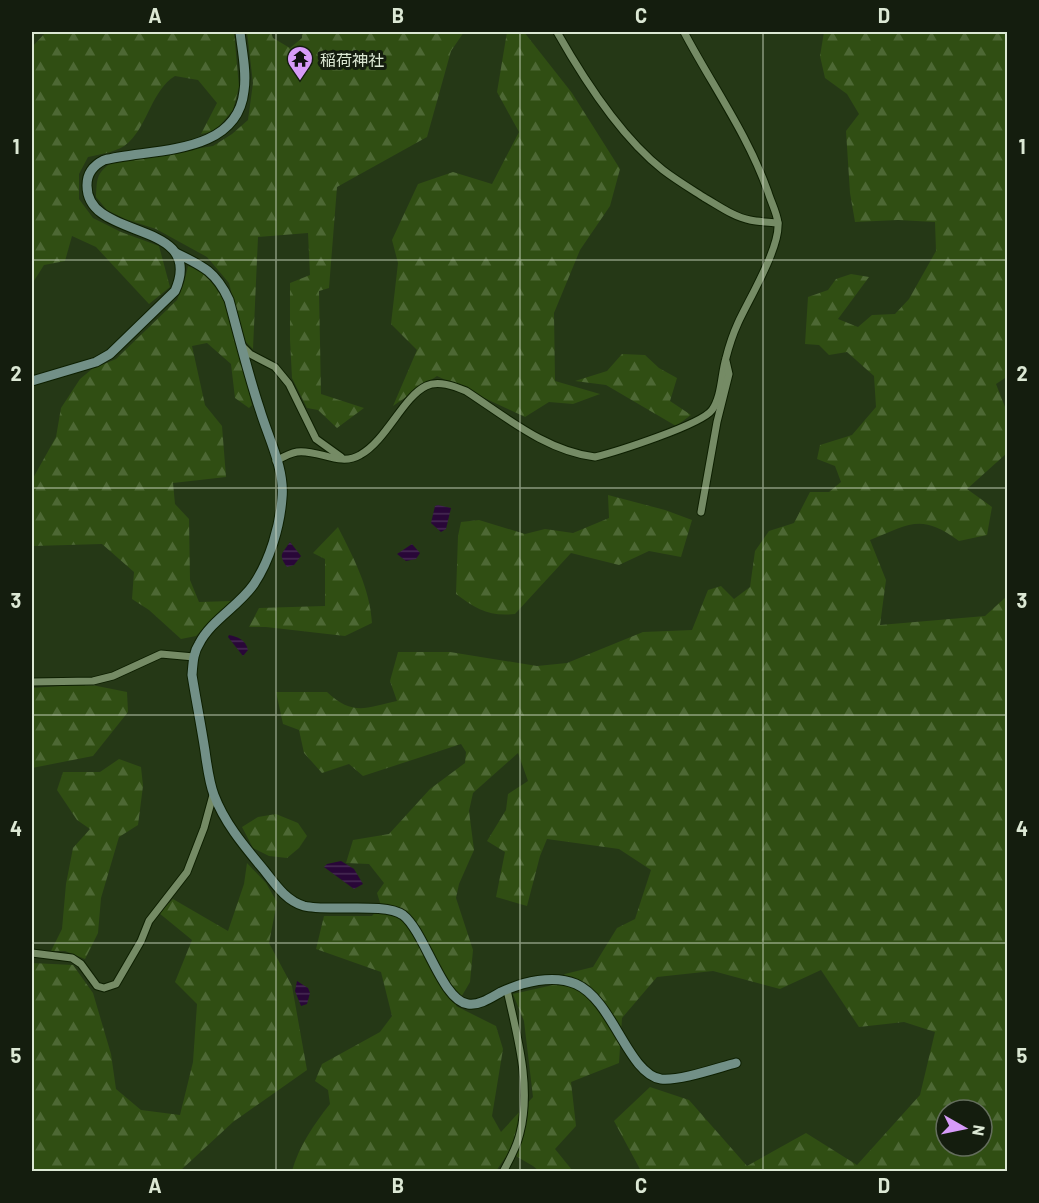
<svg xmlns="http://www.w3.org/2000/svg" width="1039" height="1203" font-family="Barlow,'Noto Sans JP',sans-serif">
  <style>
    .forest { fill: url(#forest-firs); fill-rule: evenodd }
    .water { fill: url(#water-rules) }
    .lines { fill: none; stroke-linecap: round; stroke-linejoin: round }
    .street-casing { stroke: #0d1f00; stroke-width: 9 }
    .secondary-casing { stroke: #0d1f00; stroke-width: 11 }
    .street { stroke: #758b65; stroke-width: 7 }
    .secondary { stroke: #729087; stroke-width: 9 }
    .grid { fill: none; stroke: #dce8d4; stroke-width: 1.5; stroke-opacity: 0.55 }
    .labels { text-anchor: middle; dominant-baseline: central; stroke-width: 6; stroke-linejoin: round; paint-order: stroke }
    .poi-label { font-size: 16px; fill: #dce8d4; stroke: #141d0e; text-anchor: start }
    .neatline { fill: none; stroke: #dce8d4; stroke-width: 2 }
    .grid-label { font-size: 20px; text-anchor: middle; font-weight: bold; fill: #dce8d4 }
  </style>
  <defs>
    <pattern id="forest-firs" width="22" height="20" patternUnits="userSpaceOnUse" patternTransform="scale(1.5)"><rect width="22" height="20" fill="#304e13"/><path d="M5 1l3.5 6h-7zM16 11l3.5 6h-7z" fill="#4d6834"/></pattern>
    <pattern id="water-rules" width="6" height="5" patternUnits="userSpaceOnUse" patternTransform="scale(1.5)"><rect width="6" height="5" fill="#290738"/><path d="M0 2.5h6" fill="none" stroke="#472b54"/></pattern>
  </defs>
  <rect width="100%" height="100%" fill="#253816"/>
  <g class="forest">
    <path d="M46,32H234L239,87L233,110L215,131L201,134L217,103L198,80L175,76C152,90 148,124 129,142C119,152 101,154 88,157L79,174V199L93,218L121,232L159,246L170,287L149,304L96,247L72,236L65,261L44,265L32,284V47Z"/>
    <path d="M247,32H271L273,38L290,48L302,38V32H464L451,51L427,137L337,187L329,288L319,291L321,394L364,408L337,428L318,410L307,408L292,378L290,340V283L310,275L308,233L258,237L253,349L243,339L229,283L207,257L156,229L125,219L107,210L96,197C97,180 96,173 111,163L213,146L232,134L248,120L253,83Z"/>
    <polygon points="507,32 524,32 572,93 620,169 610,206 580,250 554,313 555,381 600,394 573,404 549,402 525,417 437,376 393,406 417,350 391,324 398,263 392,240 418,184 453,172 492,184 519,132 497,92"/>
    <path d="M824,32H1007L1008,376L996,384L1007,412V453L967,489L992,507L987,535L959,541C921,513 910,524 870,540L886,580L880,625L985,616L1007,596V1171H641L614,1121L650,1087L689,1100L747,1166L806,1133L857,1165L920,1095L935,1032L904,1022L859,1027L821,970L780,989L713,971L657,977L622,1018L619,1063L571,1082L576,1126L555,1149L572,1170L591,1171H539L533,1166L509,1152L496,1171H292C299,1146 314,1124 330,1104L328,1090L315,1081L322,1064L380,1032L392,1016L381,972L316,949L324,916H372L381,906L377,893L384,883L369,864L346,863L353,840L389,834L430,789L465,763L466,752L461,744L363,776L349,764L322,773L304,753L299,730L283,724L276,692H327C353,716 365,708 397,701L390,681L398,652H450L537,666L567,663L643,632L692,630L708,590L721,586L734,599L750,587L755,551L769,531L794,523L810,492H829L841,482L835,466L817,459L820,445L852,435L876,407L874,376L847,352L829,355L819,345L805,344L808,297L828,290L836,279L851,274L869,277L838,319L858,327L872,315L895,314L909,299L936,251L935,222L898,220L855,222L850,193L846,131L859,114L847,94L825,78L820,56ZM518,753L528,781L508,794L506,810L487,841L505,852L496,897L527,906L540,856L547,839L619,849L651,870L635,919L617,928L593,967L565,974L553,985L513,994L524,1021L533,1097L501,1132L492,1116L503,1049L496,1026L456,1006L470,982L473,950L456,898L459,884L474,850L469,811L473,793ZM946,1110H982V1146H946Z"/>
    <path d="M188,266C198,269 205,273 212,280C231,302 245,375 252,405L249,408L235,398L231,364L207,343L192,346L205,405L222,426L226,477L173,483L175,504L189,519L190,580L199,602L232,601L196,636L181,639L149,610L132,599L134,572L102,544L33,546L32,550V480L56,437L61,408L80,379L92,369L116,359L177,300L184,283Z"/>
    <polygon points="622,354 645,355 659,368 677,378 670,401 691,415 676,426 606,385 575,381 607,371"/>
    <path d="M608,495L665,510L692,520L681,557L649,551L619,565L571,553L515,614C490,617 476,609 456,594L458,536L461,522L479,520L525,534L545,529L573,533L609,518Z"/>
    <path d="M338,527C353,557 370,588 372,623L345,636L266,627H249L259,608L325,606V559L313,553Z"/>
    <polygon points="87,684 127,692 128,712 93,756 32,768 32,688"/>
    <polygon points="119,759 141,767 143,786 138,825 119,837 101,898 98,933 85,959 65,951 51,951 62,929 66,884 73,848 90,829 77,820 57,790 63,772 100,772"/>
    <polygon points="276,814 298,823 307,836 299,848 287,858 269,856 253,848 242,827 258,817"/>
    <polygon points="247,863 266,883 277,902 269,943 292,986 307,1070 233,1122 180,1171 32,1171 32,963 73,965 93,993 111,1054 116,1089 141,1110 180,1115 193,1062 197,1004 175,982 192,940 159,913 173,899 228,931 244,884"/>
  </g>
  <g class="water">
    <polygon points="438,505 451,508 446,529 441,532 431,523 435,506"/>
    <path d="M290,542L301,556L294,565L287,567C278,554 282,554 290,542Z"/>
    <polygon points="412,544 420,553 416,559 406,561 397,554"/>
    <path d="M229,635C238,637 245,639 248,650L243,656L228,637Z"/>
    <polygon points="341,861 354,869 363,884 354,889 324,867 327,864"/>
    <polygon points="297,981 308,988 310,993 307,1004 301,1006 295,991"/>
  </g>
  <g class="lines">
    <defs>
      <g id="street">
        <path d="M557,32C583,78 621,137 663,170C676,180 691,189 705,198C719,206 734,217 750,220C759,222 769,222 778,223"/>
        <polyline points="242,346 250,354 275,367 289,384 316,439 341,457"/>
        <path d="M276,461C283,457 290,453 297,452C318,449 340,467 360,455C386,441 403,397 426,386C438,380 454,386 466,391C506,417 546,451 595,457C615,452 701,425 712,410C722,396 721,374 726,358C729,346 733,334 738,323C749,299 780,248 778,223C777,213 771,202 768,192C748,135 712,85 684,32"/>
        <polyline points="701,512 717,422 729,374 726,361"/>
        <polyline points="32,682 93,681 113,676 161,654 194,657"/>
        <polyline points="32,953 72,958 81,964 97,986 104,988 116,984 141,941 149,921 187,872 204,828 213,795"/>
        <path d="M503,1172C510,1159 517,1147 520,1133C532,1086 517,1036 507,990"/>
      </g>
      <g id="secondary">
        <path d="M176,253C203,266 216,272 229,300C239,337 248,374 260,410C268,437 285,469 282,498C280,526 270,560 254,584C239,606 211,620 199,644C193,653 193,664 192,675C196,700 201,725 205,751C207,765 209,782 214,795C225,824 245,847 264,870C275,884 286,901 304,906C328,912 385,902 403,915C425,932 442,1001 468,1004C479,1006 492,997 501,992C523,982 553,974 576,984C613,1000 628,1074 661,1079C680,1081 717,1068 736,1063"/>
        <path d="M32,381L96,362L110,354L175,291C207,218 86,242 87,185C87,172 94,165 104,160C152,148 237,156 244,91C247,72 242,51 240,32"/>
      </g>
    </defs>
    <use href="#street" class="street-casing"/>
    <use href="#secondary" class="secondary-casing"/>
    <use href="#street" class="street"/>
    <use href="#secondary" class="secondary"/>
  </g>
  <path class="grid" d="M276,32V1172M520,32V1172M763,32V1172M32,260H1008M32,488H1008M32,715H1008M32,943H1008"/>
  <defs>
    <symbol id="temple-pin" viewBox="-11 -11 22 30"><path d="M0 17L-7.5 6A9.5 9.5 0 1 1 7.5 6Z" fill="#d79bf9" stroke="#141d0e"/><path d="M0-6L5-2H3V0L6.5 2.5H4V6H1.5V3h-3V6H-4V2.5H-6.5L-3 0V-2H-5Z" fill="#111"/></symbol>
  </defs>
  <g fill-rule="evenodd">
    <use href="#temple-pin" x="285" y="44" width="30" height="40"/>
  </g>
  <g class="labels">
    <g class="poi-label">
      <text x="320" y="59">稲荷神社</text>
    </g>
  </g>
  <rect width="1039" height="1203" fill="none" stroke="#141d0e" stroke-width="66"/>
  <g transform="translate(964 1128) rotate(99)"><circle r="28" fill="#141d0e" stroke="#646e5d" stroke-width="1.5"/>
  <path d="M0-4.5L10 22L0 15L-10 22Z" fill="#d79bf9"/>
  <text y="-9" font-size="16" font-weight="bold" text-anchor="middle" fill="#dce8d4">N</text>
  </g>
  <rect x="33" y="33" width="973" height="1137" class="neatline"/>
  <g class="grid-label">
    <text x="155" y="23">A</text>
    <text x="398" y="23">B</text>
    <text x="641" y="23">C</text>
    <text x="884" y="23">D</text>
    <text x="16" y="154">1</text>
    <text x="1022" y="154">1</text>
    <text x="16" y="381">2</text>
    <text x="1022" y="381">2</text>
    <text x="16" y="608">3</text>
    <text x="1022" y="608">3</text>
    <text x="16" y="836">4</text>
    <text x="1022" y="836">4</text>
    <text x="16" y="1063">5</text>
    <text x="1022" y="1063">5</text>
    <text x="155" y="1193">A</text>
    <text x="398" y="1193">B</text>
    <text x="641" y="1193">C</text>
    <text x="884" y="1193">D</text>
  </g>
</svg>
